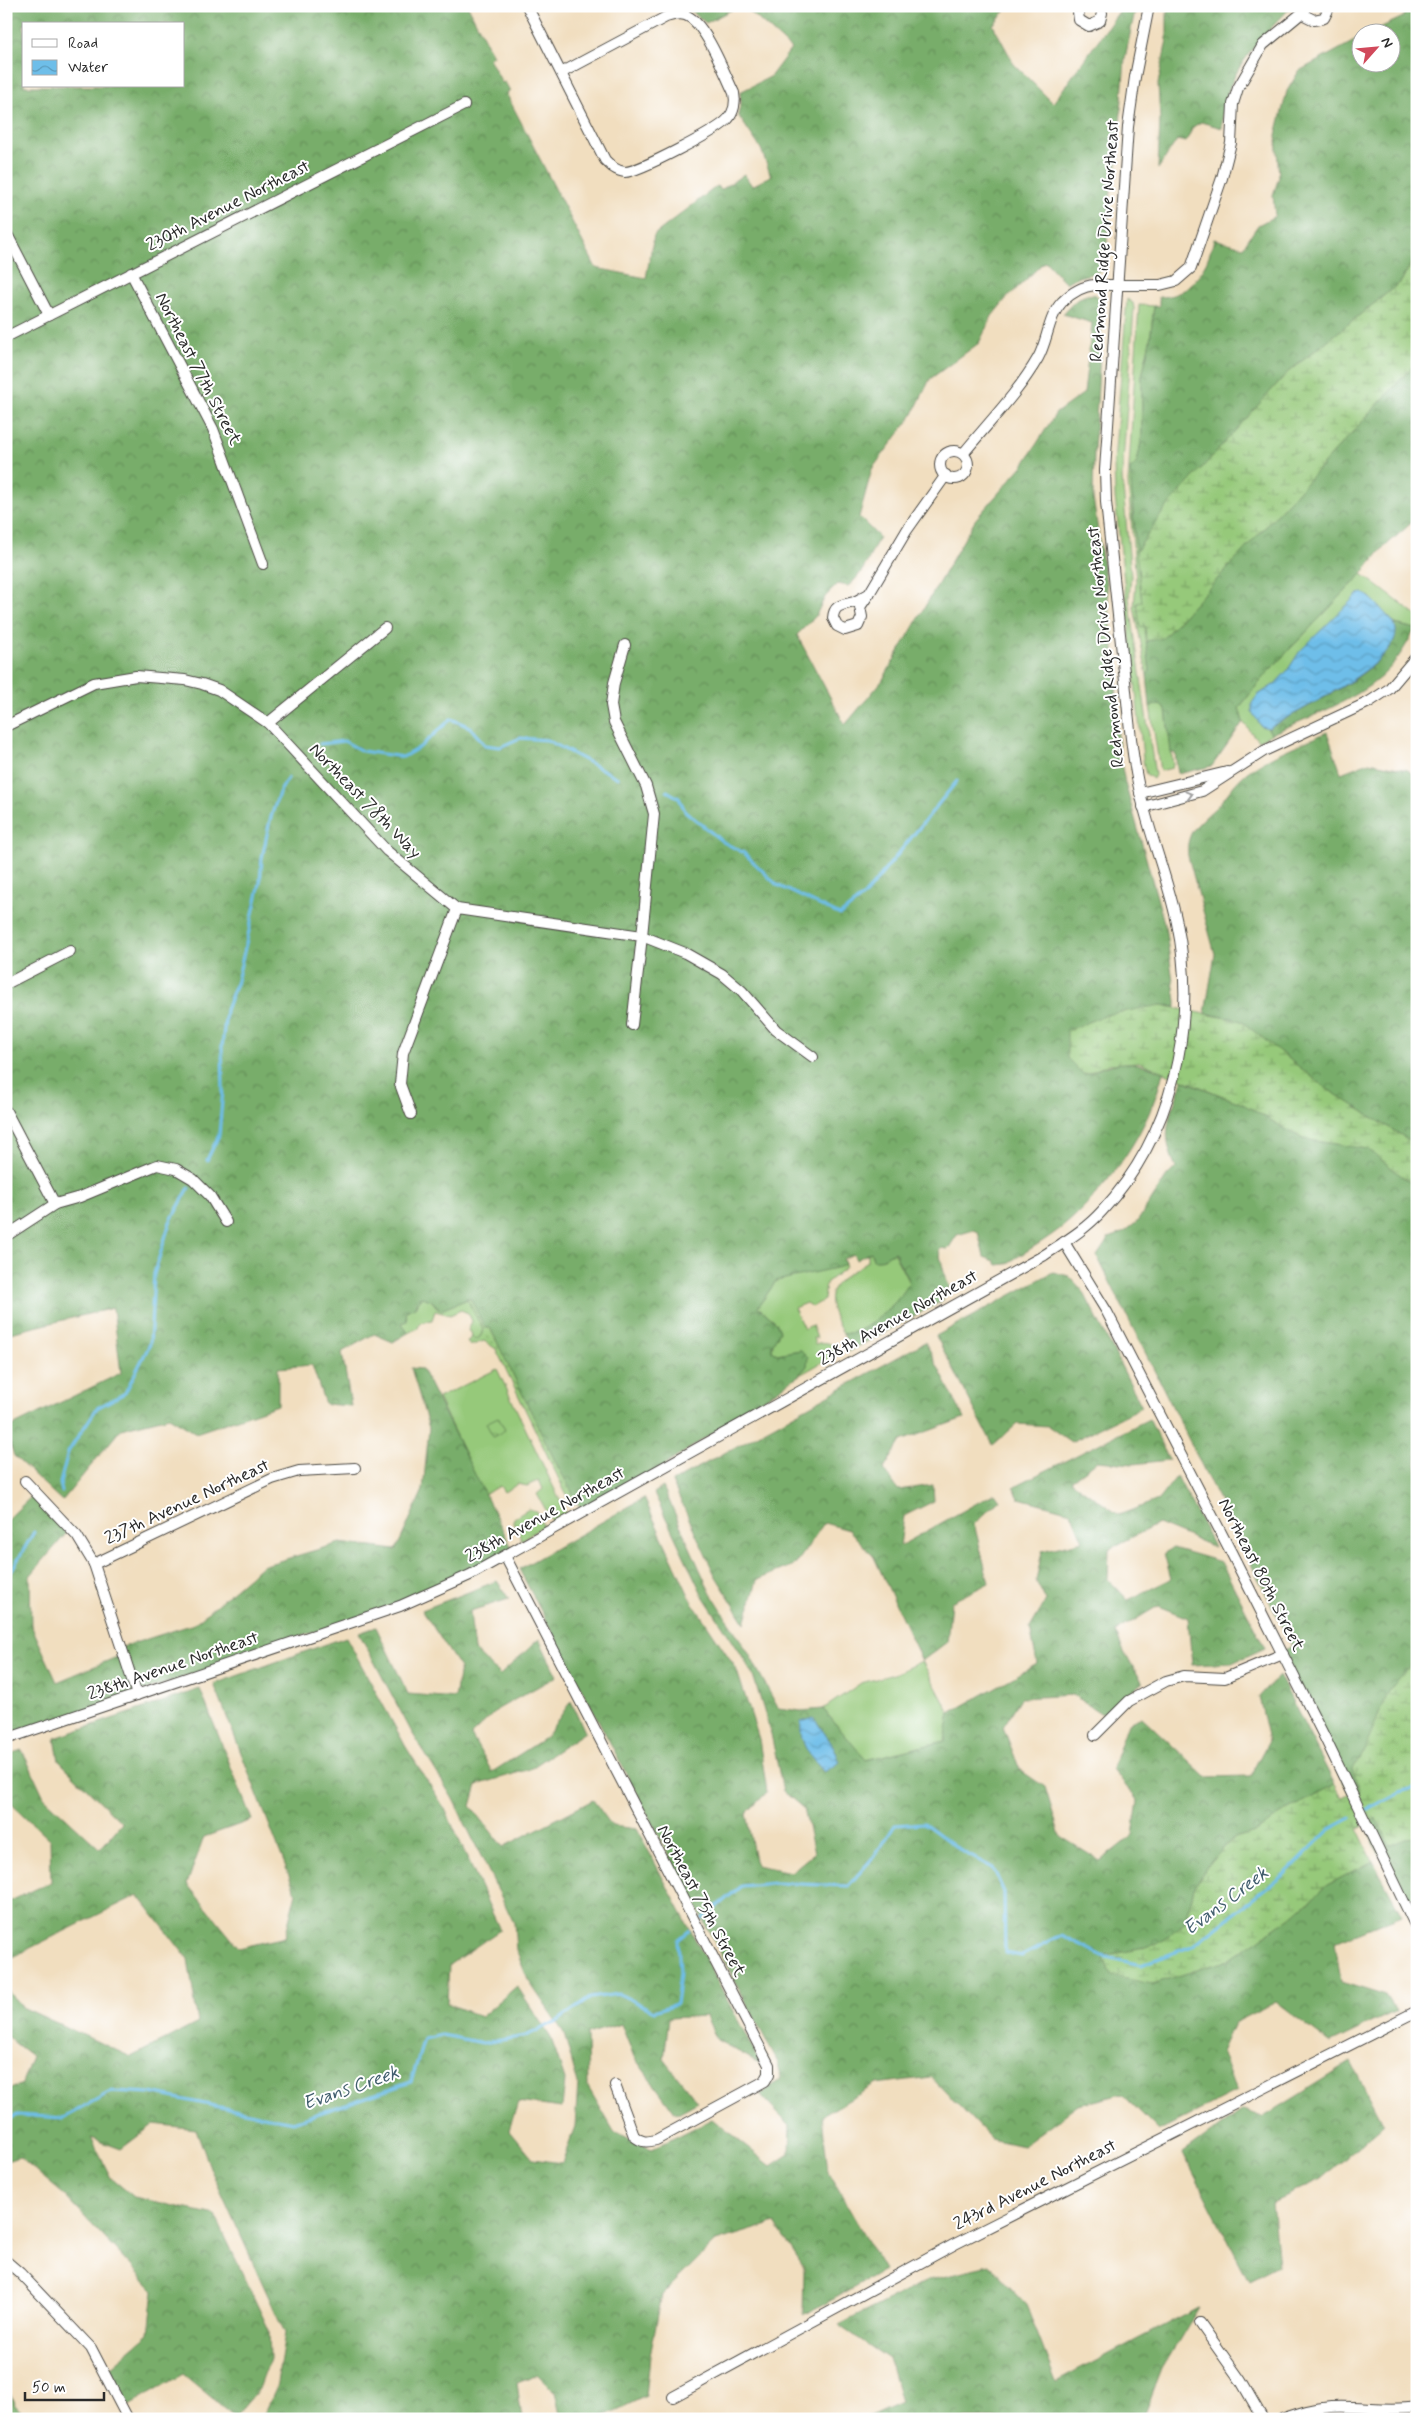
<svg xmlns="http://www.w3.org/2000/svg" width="1423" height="2425" font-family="Mynerve,sans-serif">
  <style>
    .grass { fill: #96c97a; stroke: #607a52 }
    .forest { fill: url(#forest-crowns); stroke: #526c4a; fill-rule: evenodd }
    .wetland { fill: url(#wetland-marsh); stroke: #607a52 }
    .park { fill: url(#park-crowns); stroke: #607a52 }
    .garden { fill: url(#garden-dots); stroke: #607a52 }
    .water { fill: url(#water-waves); stroke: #4c748a }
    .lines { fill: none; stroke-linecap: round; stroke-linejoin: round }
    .stream { stroke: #6ebee9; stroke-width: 3 }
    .minor-casing { stroke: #494641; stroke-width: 12 }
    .minor { stroke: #fff; stroke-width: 10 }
    .oneway { stroke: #a0a0a0 }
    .labels { text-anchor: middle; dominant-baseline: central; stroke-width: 4; stroke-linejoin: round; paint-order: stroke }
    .street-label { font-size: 18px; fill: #2b2b2b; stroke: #fff }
    .water-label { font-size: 19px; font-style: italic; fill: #425e6e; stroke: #fff }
  </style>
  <defs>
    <pattern id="forest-crowns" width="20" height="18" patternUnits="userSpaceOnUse" patternTransform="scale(1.25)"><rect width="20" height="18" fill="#78ad6a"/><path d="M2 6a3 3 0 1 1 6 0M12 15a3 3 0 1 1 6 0" fill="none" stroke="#638d57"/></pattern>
    <pattern id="wetland-marsh" width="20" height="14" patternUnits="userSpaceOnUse" patternTransform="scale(1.25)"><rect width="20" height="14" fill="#96c97a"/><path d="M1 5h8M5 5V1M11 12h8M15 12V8" fill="none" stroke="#7ba364"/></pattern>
    <pattern id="park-crowns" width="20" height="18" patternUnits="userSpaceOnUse" patternTransform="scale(1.25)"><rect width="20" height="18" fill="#96c97a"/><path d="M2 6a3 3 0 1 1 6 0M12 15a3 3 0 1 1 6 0" fill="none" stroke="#7ba364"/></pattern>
    <pattern id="garden-dots" width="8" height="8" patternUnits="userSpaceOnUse" patternTransform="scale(1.25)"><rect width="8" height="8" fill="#96c97a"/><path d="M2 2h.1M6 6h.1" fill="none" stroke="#7ba364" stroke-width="1.8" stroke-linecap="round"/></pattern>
    <pattern id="water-waves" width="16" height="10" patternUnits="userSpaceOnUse" patternTransform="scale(1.25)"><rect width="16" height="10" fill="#6ebee9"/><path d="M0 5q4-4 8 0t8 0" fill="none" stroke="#5b9bbd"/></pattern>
  </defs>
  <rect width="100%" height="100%" fill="#fff"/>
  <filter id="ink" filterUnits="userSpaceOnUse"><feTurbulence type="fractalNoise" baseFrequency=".02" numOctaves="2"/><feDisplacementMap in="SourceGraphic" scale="10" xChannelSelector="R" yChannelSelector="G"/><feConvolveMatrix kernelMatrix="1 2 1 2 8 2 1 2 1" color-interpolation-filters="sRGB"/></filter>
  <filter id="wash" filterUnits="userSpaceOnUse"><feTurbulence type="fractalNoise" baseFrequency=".0096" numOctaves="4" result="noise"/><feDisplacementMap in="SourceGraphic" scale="20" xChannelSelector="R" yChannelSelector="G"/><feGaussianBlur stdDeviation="1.12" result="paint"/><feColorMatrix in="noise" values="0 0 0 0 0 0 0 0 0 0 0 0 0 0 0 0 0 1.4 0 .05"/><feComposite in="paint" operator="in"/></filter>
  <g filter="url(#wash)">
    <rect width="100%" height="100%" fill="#f1debf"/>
    <g class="grass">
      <polygon points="1127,299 1133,303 1134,308 1122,477 1131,576 1129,598 1155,775 1153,779 1146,774 1144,767 1115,497 1114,463"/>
      <polygon points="1139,305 1154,306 1150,341 1142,376 1142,437 1137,463 1134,467 1132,509 1142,602 1137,603 1140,626 1145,626 1150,672 1147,675 1134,607 1136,581 1128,483"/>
      <polygon points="1362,574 1417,616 1415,629 1395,624 1369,596 1300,651 1287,671 1275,684 1258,695 1261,726 1268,728 1271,734 1258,741 1243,722 1239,708 1264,676"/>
      <polygon points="1160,705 1166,709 1173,765 1172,768 1160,771 1150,706"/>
      <path d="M871,1252L881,1260L893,1252L909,1283C904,1297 873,1325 858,1331C853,1333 848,1333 843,1334C819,1290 831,1285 868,1261V1253Z"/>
      <path d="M845,1264L846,1267L826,1283L824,1300L812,1307L806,1303L794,1308L804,1329L812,1325L817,1338H813L815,1344C825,1341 835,1342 837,1354L798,1376L807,1366L801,1350L777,1354L772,1351L776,1322L758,1307L776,1281Z"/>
      <polygon points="422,1296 431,1300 439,1310 467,1299 483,1329 481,1336 475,1340 472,1337 471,1332 468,1331 472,1321 468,1313 461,1310 450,1315 435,1311 432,1320 420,1323 418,1328 408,1333 403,1329 402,1323 407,1321 406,1311 417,1305"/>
      <polygon points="497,1369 566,1513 552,1521 537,1494 543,1489 539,1480 527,1486 518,1484 504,1492 500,1486 484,1494 438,1398"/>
      <polygon points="529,1509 536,1511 543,1526 522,1540 513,1521 514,1518"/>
      <polygon points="922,1661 950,1713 946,1741 865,1760 823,1709 861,1683 894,1674"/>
    </g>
    <g class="forest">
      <path d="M6,6H468L493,56L489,58L502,83L505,82L510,91L506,93L596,268L646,278L654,235L717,186L721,190L744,174L752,186L771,176L761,149L738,115L741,103L740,92L770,77L791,49L746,8H735L706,23L690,10L691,6H1009L993,25L1014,64L1053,103L1123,6H1136L1125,58L1117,165L1111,190L1105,268C1095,276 1078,274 1066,283L1045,261L1005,300L992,316L979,343L930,379L912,416L872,469L859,517L879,537C870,555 864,574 848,586L838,584L825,597L815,617L797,635L845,725L882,681L975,520L1024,464L1056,413L1084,393L1092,323L1063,314C1072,304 1081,292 1096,295L1103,304L1094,451L1093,498L1107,590L1116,666L1117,726L1120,757L1125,783L1165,926L1176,1001V1007L1161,1005L1084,1075C1117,1061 1129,1058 1163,1072C1150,1127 1117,1174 1077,1214C1057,1234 1030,1249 1006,1264L997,1265L995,1261L984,1257L978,1232L974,1230L957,1235L948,1249L940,1248L939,1251L945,1277L950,1287L942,1292L941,1295L944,1300L848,1352V1343L843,1334C848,1333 853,1333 858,1331C873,1325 904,1297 909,1282L894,1252L880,1260H873L871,1252L856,1260L853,1254L843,1259L845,1264L840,1267L776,1281L758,1307L776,1322L780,1331L772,1345V1351L777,1354L801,1350L808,1357L807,1366L798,1376L644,1479L583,1513L558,1467L490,1328H485L470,1298L441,1310L431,1300L421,1297L415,1307L406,1311L407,1321L402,1323L408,1333L393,1342L374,1334L342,1352L351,1406L325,1404L312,1365L278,1368V1405L196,1433L169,1417L121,1429L62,1501L14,1456L6,1429L121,1373L113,1308L6,1334ZM24,24H184V86H24Z"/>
      <path d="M1170,6H1292C1258,42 1221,76 1222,128L1201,122L1193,127L1186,142L1177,140L1158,169L1160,119L1158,84L1167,40V12Z"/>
      <path d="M1407,6H1417V253L1401,282L1287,373L1165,509L1136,552L1130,469L1137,463L1142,437V376L1150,341L1154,306H1159V297C1193,297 1207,267 1214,239L1243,247L1258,225L1275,216L1273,195L1279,177L1276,135L1287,91L1299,71L1360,38V62H1390V32H1371L1403,17Z"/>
      <polygon points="1417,362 1417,518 1382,549 1362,574 1264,676 1239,708 1243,722 1212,766 1178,774 1175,753 1171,753 1166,709 1160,705 1150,706 1147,675 1150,671 1146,641 1163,638"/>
      <path d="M1395,624L1415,629C1406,646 1396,663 1382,676C1353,702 1306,718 1271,734L1268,728C1302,709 1375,676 1393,642C1396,636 1396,630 1395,624Z"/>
      <path d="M1327,732L1341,773L1369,762L1408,770L1417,778V1145L1327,1089L1241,1021L1205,1013L1215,954L1188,856C1185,830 1200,823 1217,806C1227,796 1234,783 1245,774C1268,755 1300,745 1327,732Z"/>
      <path d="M1182,1080L1243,1104L1303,1139L1368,1149L1408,1181L1417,1184V1928L1278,1654L1292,1646L1097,1256L1109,1238L1123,1233L1137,1222L1167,1176L1176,1167C1158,1130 1172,1116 1182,1080Z"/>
      <polygon points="1053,1272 1069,1276 1083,1291 1142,1407 1071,1442 1048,1426 1017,1424 993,1445 936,1336"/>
      <polygon points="925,1342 964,1418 901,1441 884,1469 898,1490 933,1485 934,1501 904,1516 900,1546 995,1493 1000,1500 974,1524 989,1583 951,1602 947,1642 922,1661 874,1557 849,1530 824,1523 796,1564 757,1580 745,1623 715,1575 672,1482"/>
      <polygon points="411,1368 422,1369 514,1552 447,1586 14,1736 6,1714 6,1521 35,1493 70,1529 30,1576 31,1625 57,1682 124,1654 122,1647 194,1624 262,1566 340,1543 396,1550 423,1490 429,1428"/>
      <polygon points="1149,1419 1169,1460 1133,1464 1097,1461 1071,1481 1119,1515 1158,1500 1177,1476 1214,1547 1158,1524 1109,1549 1108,1579 1128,1600 1171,1579 1164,1553 1173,1548 1221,1562 1265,1648 1232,1663 1192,1665 1188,1618 1158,1606 1115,1632 1125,1654 1143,1683 1102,1714 1073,1695 1021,1698 1003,1727 1020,1770 1045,1787 1060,1836 1100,1861 1133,1835 1138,1801 1112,1769 1128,1723 1142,1717 1206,1777 1250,1776 1269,1740 1259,1697 1279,1675 1335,1785 1279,1815 1258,1831 1232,1839 1208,1865 1194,1888 1186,1922 1162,1941 1140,1949 1102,1956 1152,1984 1229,1960 1291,1917 1327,1885 1373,1861 1402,1915 1335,1942 1341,1982 1386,1996 1396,2011 1330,2043 1276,2002 1234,2023 1221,2052 1236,2092 1159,2131 1122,2094 1078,2105 1023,2146 991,2139 931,2077 876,2084 822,2116 828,2172 884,2270 803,2315 804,2268 775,2223 716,2241 662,2295 650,2356 646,2396 598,2419 561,2419 555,2392 538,2375 517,2383 522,2419 262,2419 276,2389 285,2333 211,2170 196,2129 154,2124 121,2149 91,2138 111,2178 134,2197 215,2215 269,2330 270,2359 259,2389 235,2417 183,2374 129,2405 109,2368 149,2334 154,2290 62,2193 19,2157 6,2161 6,2091 22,2084 32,2056 6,2036 6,1989 22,2007 131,2057 198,2023 188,1959 138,1895 8,1959 6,1954 6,1903 51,1882 50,1840 6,1799 6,1755 22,1750 44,1797 100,1849 122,1823 59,1761 55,1738 200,1689 252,1820 204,1837 187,1884 239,1948 285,1937 296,1893 214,1684 346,1637 406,1747 445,1809 500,1930 449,1965 447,2003 481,2017 517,1986 551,2038 565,2080 562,2108 518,2102 509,2130 533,2159 562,2163 575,2126 578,2084 564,2033 528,1980 516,1950 514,1923 453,1799 411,1731 359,1633 376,1627 408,1694 455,1698 460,1668 422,1610 497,1581 509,1599 470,1611 474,1650 500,1675 539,1639 557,1676 498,1709 471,1735 492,1772 545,1738 571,1701 585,1732 530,1769 477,1785 471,1806 503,1847 593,1800 612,1826 637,1829 761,2064 717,2040 706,2016 669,2018 664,2059 698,2102 676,2114 634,2057 621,2024 587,2034 588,2087 615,2133 652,2149 712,2119 771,2166 789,2154 790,2126 760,2095 781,2079 778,2063 519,1569 644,1498 692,1602 736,1668 759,1739 767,1792 746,1814 756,1865 791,1872 814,1853 804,1809 783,1791 771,1734 753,1675 741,1654 703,1596 654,1493 663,1487 710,1592 748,1652 778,1708 801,1711 823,1709 866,1760 945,1741 950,1713 1037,1664 1030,1628 1046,1601 1036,1581 1042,1551 1083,1541 1071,1512 1019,1498 1013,1487"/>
      <polygon points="1351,2062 1383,2125 1322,2179 1272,2202 1278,2266 1249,2281 1183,2153 1243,2110 1262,2117"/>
      <polygon points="989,2265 1026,2304 1056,2382 1199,2307 1162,2369 1143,2419 863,2419 901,2402 889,2359 839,2325 930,2279"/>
      <polygon points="6,2385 15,2405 28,2419 6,2419"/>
    </g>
    <g class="wetland">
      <polygon points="1417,253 1417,362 1163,638 1146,641 1145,626 1140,627 1137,603 1142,602 1136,552 1165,509 1287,373 1401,282"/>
      <polygon points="1161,1005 1241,1021 1327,1089 1417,1145 1417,1184 1408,1181 1368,1149 1303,1139 1243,1104 1139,1062 1109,1064 1084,1075 1067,1058 1067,1031 1105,1015"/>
      <polygon points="1417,1656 1417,1837 1406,1838 1389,1845 1376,1818 1357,1828 1373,1861 1327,1885 1291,1917 1229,1960 1152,1984 1112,1976 1102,1956 1140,1949 1162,1941 1186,1922 1194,1888 1208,1865 1232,1839 1258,1831 1279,1815 1335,1785 1342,1797 1360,1789 1352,1768 1360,1759 1389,1691"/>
    </g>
    <polygon class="park" points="498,1417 505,1430 493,1437 486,1423"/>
    <polygon class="garden" points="470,1298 485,1328 490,1328 558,1467 578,1503 573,1503 567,1496 496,1349 484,1341 470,1346 467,1342 472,1337 475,1340 481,1336 483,1329 467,1299"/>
    <g class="water">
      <path d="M1363,593C1371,597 1377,604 1383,611C1389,618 1397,623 1396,633C1393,666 1296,712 1268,728L1261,726L1252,712V703L1258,695L1275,684L1287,671L1300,651L1358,594Z"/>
      <path d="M814,1718L834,1747L840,1762L824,1772C810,1756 799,1744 801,1722Z"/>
    </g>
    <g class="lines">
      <g class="stream">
        <polyline points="320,744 344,741 362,751 403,757 420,747 451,719 470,727 485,745 500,747 520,738 547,740 618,778"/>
        <polyline points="667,791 679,798 685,811 723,842 744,853 777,885 840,915 864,896 957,781"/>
        <polyline points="207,1160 219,1135 223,1089 222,1047 226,1010 237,981 249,931 260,883 262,858 270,820 279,793 288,778"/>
        <polyline points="62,1492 60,1483 68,1452 97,1408 125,1393 150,1344 154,1274 170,1222 189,1188"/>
        <polyline points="6,1580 34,1532"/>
        <polyline points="1366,1810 1400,1792 1417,1787"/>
        <polyline points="702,1919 741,1886 775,1883 848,1886 877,1853 895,1825 924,1823 963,1852 993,1868 1004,1892 1005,1953 1022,1956 1062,1935 1102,1956 1141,1965 1192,1946 1286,1873 1330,1829 1351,1818"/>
        <polyline points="6,2120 18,2115 63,2118 112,2091 151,2093 293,2122 411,2082 424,2039 442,2035 483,2043 526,2036 559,2020 590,1998 619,1994 654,2011 676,2004 680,1973 678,1940 689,1931"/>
      </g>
    </g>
  </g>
  <g filter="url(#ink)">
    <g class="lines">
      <defs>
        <g id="minor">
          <path d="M527,6L605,160C611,166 616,171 625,172C638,172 719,130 728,119C734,112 736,102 734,93C725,75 705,21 685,15C679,13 673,15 666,17L561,73"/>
          <polyline points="1080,6 1078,12 1079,20 1089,26 1100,21 1102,13 1100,6"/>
          <polyline points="1301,7 1306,16 1314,20 1324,18 1330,6"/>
          <polyline points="6,232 49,315"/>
          <polyline points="131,273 213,429 263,564"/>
          <polyline points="6,337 464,105"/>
          <circle cx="954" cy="465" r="14"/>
          <path d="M963,454C988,423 1018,393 1038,358C1048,340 1048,317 1062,302C1072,292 1082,286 1095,285H1160L1176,281L1191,268L1222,178L1231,143L1233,104L1238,88L1263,45L1303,12"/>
          <polyline points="869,594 907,530 946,475"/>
          <path d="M869,594L860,607L862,617L858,626L845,630L837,626L833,618C834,604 843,605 854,602C859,600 864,596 869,594Z"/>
          <polyline points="625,645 614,683 611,705 614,722 646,786 654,814 642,936 685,953 722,974 742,991 776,1030 813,1057"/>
          <polyline points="268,723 385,628"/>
          <polyline points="6,726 94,683 136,676 185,680 202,684 219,690 268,723 387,851 457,909 642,936 632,1025"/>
          <polyline points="1140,793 1227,772"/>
          <polyline points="1143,807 1202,791 1264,751 1369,702 1389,689 1417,656"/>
          <polyline points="6,984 70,951"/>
          <polyline points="6,1111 55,1204"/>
          <polyline points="411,1114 400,1084 403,1053 457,909"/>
          <polyline points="6,1236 55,1204 80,1197 157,1165 176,1169 193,1179 210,1196 226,1222"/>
          <polyline points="1064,1242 1107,1312 1231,1552 1325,1738 1417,1929"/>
          <polyline points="25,1481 77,1536 94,1564 137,1695"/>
          <path d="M505,1556L769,2065V2074L765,2081L656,2140C647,2142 642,2143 634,2136L615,2085"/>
          <polyline points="94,1564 272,1479 299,1471 355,1468"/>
          <polyline points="1095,1735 1129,1701 1166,1681 1184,1676 1225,1678 1283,1654"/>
          <path d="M6,1739L400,1606L470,1575L1043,1256C1064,1242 1085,1230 1102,1211C1173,1135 1198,1024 1177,923C1167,874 1146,827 1137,778C1130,743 1128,707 1124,672C1118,616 1112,559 1106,502L1105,470L1128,127L1135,77L1149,6"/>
          <polyline points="6,2261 20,2273 91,2348 128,2419"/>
          <polyline points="1200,2323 1241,2381 1263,2419"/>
          <polyline points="673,2397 955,2244 1417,2011"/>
          <path d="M1282,2419C1299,2413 1314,2408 1331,2407C1360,2405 1386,2412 1417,2407"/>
        </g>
      </defs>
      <use href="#minor" class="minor-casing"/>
      <use href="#minor" class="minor"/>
    </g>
    <defs><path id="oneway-chevron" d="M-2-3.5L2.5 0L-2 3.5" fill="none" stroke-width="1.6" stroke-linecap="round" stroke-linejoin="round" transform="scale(1.25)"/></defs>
    <use class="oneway" href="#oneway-chevron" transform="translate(1189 795) rotate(-15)"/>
  </g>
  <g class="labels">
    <g class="street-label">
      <text transform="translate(228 206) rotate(-27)">230th Avenue Northeast</text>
      <text transform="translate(1105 241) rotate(-86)">Redmond Ridge Drive Northeast</text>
      <text transform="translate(198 369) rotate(63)">Northeast 77th Street</text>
      <text transform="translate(1106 647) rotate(-96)">Redmond Ridge Drive Northeast</text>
      <text transform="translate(365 801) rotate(46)">Northeast 78th Way</text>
      <text transform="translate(898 1318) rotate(-29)">238th Avenue Northeast</text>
      <text transform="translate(187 1502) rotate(-25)">237th Avenue Northeast</text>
      <text transform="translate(545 1515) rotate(-29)">238th Avenue Northeast</text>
      <text transform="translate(1261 1575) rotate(63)">Northeast 80th Street</text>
      <text transform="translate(173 1666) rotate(-19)">238th Avenue Northeast</text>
      <text transform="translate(701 1901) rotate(62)">Northeast 75th Street</text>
      <text transform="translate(1035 2185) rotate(-27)">243rd Avenue Northeast</text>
    </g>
    <g class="water-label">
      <text transform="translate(1226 1901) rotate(-37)">Evans Creek</text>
      <text transform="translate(351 2088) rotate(-19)">Evans Creek</text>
    </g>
  </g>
  <rect width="1423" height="2425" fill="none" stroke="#fff" stroke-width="25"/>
  <rect x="22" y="22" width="162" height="65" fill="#ffffff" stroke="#aaaaaa"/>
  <rect x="32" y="39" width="25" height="8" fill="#ffffff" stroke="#aaaaaa"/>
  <text x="68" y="48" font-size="15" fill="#2b2b2b">Road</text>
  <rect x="32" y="60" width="25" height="15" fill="url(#water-waves)" stroke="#aaaaaa"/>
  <text x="68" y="72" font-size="15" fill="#2b2b2b">Water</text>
  <g transform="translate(1376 48) rotate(63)"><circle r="24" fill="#ffffff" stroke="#aaaaaa"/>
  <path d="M0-4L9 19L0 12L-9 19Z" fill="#d1495b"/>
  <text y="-8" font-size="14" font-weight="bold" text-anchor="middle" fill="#2b2b2b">N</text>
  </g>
  <path d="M25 2392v8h79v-8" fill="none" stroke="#2b2b2b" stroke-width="2.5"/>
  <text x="32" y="2392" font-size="15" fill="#2b2b2b" stroke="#ffffff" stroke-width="4" paint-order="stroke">50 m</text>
</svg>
